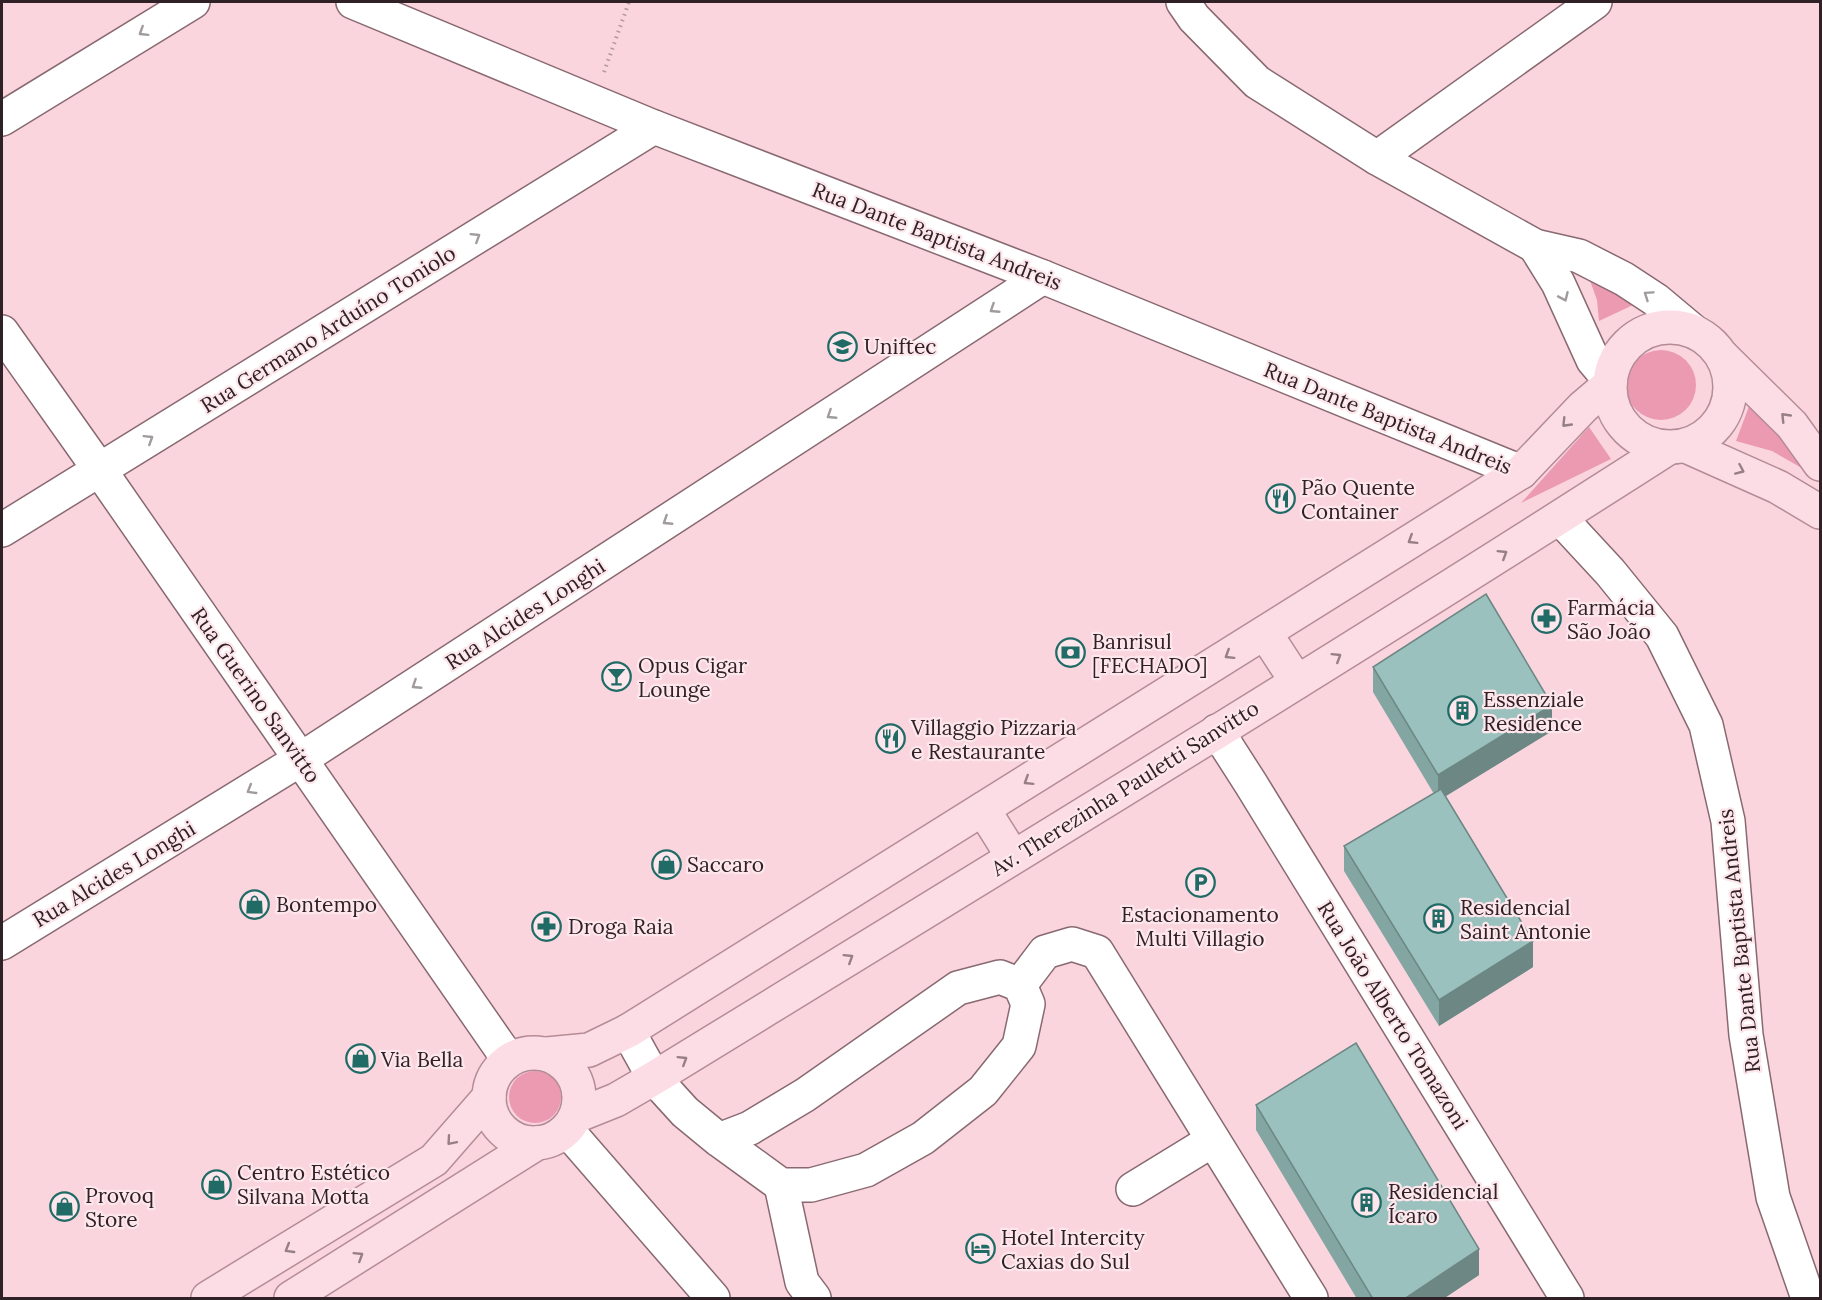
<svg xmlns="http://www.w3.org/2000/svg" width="1822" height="1300" font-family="Lora,serif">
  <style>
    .green { fill: #eb9ab1 }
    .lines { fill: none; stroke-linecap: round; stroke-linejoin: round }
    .minor-casing { stroke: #896971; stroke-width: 36 }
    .major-casing { stroke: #b48c96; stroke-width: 36 }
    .path { stroke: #b5989f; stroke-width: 4; stroke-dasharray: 1.5 4.5; stroke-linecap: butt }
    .minor { stroke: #fff; stroke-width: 33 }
    .major { stroke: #fddde5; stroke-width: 33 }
    .wall { fill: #84a6a3 }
    .shaded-wall { fill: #6c8784 }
    .building { fill: #9ac1bd; stroke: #6c8784; stroke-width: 1.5 }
    .oneway { stroke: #a19b9d }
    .oneway2 { stroke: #967f85 }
    .labels { text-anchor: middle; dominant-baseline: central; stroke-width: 4.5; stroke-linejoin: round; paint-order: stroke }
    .street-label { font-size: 21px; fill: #2f2125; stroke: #fde7ec }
    .poi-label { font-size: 21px; fill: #2f2125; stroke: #fde7ec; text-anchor: start }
  </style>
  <rect width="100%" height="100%" fill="#fad5de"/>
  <g class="green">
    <polygon points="1588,275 1633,305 1599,321 1597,300"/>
    <circle cx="1661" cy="385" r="35"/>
    <polygon points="1751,401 1814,475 1772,451 1736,441"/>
    <polygon points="1589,427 1611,459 1521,503"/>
    <circle cx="535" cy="1097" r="26"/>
  </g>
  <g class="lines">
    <defs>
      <g id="minor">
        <polyline points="353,2 654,127 1043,277 1521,472"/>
        <polyline points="1183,2 1194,18 1257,82 1377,158 1535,246 1579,256 1624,279 1656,300 1693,331"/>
        <polyline points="2,119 193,2"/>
        <polyline points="1377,158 1595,2"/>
        <polyline points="1535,246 1558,283 1593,360 1610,380"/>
        <polyline points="2,332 99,469 509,1060"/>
        <polyline points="1560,518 1610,572 1662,636 1706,725 1728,821 1746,1035 1773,1197 1808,1298"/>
        <polyline points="2,530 654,127"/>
        <polyline points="1217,731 1251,784 1567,1298"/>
        <polyline points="2,943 301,759 1043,277"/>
        <polyline points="1020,985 1045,952 1072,944 1097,952 1311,1298"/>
        <polyline points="628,1031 654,1078 685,1112 719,1140 781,1185 811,1185 866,1170 923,1138 983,1091 1019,1046 1028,1004 1020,985 1000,977 958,988 805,1095 750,1128 719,1140"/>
        <polyline points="567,1130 713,1298"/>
        <polyline points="781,1185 802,1282 814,1298"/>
        <polyline points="1133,1189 1213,1140"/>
      </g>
      <g id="major">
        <circle cx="1670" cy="387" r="60"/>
        <polyline points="1723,357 1792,425 1820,464"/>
        <polyline points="1686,446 1778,487 1820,512"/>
        <polyline points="1265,633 1297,682"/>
        <polyline points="983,809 1013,857"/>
        <circle cx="534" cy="1098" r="45"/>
        <polyline points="547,1054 589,1050 628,1031 1521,472 1583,407 1610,384"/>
        <path d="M576,1116L616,1100L654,1078C993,870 1333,663 1668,448"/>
        <polyline points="208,1298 434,1160 489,1097"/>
        <polyline points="291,1298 537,1143"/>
      </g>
    </defs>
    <use href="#minor" class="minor-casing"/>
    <use href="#major" class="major-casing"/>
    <polyline class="path" points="604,72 629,2"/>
    <use href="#minor" class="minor"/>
    <use href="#major" class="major"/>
  </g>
  <g class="wall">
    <polygon points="1373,667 1552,731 1445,796 1533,967 1439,1026 1344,871 1344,846 1434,794 1373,692"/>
    <polygon points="1256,1105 1479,1275 1443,1299 1357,1299 1256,1130"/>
  </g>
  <g class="shaded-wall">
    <polygon points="1552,705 1552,731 1438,801 1438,775"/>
    <polygon points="1533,941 1533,967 1439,1026 1439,1000"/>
    <polygon points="1479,1249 1479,1275 1443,1299 1404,1299"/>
  </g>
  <g class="building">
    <polygon points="1486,594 1552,705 1438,775 1373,667"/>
    <polygon points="1441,789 1533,941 1439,1000 1344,846"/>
    <polygon points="1356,1043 1479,1249 1404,1299 1373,1299 1256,1105"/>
  </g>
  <defs><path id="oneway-chevron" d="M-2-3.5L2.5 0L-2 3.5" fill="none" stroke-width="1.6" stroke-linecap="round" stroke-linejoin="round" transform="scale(1.5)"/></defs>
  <g class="oneway">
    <use href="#oneway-chevron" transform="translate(143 32) rotate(148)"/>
    <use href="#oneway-chevron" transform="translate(476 237) rotate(-32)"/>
    <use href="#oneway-chevron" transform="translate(1648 295) rotate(-146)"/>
    <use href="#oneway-chevron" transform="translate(1564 297) rotate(66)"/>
    <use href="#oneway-chevron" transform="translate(994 309) rotate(147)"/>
    <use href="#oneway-chevron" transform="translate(831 415) rotate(147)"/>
    <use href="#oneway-chevron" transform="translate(149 439) rotate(-32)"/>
    <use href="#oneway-chevron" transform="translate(667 521) rotate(147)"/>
    <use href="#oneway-chevron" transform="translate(416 685) rotate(147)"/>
    <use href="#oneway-chevron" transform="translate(251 790) rotate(149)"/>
  </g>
  <g class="oneway2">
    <use href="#oneway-chevron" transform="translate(1785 417) rotate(-134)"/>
    <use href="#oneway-chevron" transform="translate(1566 423) rotate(134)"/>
    <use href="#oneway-chevron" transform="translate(1740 470) rotate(24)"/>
    <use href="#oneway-chevron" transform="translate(1412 540) rotate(148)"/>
    <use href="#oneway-chevron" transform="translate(1503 554) rotate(-32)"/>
    <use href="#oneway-chevron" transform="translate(1229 655) rotate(148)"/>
    <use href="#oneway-chevron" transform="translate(1337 657) rotate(-32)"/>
    <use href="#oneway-chevron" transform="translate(1028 781) rotate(148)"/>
    <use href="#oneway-chevron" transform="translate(849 958) rotate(-32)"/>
    <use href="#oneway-chevron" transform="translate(683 1060) rotate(-32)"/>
    <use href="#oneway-chevron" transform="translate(451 1141) rotate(131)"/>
    <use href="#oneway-chevron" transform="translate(289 1249) rotate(149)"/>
    <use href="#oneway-chevron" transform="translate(359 1256) rotate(-32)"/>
  </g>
  <defs>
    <symbol id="university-ring" viewBox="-11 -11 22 22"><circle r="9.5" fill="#fde7ec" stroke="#206b66" stroke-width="1.5"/><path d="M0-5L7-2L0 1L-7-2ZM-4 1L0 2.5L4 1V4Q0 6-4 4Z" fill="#206b66"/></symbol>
    <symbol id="restaurant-ring" viewBox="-11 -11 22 22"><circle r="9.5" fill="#fde7ec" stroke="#206b66" stroke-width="1.5"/><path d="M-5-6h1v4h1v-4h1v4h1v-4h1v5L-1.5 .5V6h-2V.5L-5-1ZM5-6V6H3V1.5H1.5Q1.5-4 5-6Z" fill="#206b66"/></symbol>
    <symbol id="pharmacy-ring" viewBox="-11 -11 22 22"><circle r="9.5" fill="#fde7ec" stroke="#206b66" stroke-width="1.5"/><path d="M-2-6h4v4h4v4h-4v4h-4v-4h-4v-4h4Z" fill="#206b66"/></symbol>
    <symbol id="bank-ring" viewBox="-11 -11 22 22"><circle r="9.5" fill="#fde7ec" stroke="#206b66" stroke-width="1.5"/><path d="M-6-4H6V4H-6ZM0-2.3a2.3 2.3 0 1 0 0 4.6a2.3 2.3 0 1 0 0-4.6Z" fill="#206b66"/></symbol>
    <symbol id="bar-ring" viewBox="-11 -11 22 22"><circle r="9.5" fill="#fde7ec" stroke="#206b66" stroke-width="1.5"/><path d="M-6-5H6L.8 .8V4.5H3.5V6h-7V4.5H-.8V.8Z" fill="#206b66"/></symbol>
    <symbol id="building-ring" viewBox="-11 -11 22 22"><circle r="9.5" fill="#fde7ec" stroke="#206b66" stroke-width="1.5"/><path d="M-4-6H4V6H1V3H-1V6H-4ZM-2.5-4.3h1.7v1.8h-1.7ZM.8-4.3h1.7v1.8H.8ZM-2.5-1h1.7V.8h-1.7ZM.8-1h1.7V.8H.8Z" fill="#206b66"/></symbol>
    <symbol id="shop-ring" viewBox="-11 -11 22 22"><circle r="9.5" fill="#fde7ec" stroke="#206b66" stroke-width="1.5"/><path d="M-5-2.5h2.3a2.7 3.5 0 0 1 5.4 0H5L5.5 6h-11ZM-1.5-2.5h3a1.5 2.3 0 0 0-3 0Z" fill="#206b66"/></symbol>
    <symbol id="parking-ring" viewBox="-11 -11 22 22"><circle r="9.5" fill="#fde7ec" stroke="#206b66" stroke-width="1.5"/><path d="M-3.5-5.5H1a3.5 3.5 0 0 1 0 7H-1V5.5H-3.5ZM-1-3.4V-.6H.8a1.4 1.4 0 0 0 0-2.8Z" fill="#206b66"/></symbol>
    <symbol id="hotel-ring" viewBox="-11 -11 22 22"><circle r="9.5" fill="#fde7ec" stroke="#206b66" stroke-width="1.5"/><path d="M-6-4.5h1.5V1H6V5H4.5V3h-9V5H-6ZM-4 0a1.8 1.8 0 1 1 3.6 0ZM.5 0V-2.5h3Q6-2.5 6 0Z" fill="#206b66"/></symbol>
  </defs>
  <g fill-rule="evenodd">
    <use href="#university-ring" x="826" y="330" width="33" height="33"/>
    <use href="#restaurant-ring" x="1264" y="482" width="33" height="33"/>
    <use href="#pharmacy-ring" x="1530" y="602" width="33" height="33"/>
    <use href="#bank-ring" x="1054" y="636" width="33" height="33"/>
    <use href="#bar-ring" x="600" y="660" width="33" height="33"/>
    <use href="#building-ring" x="1446" y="694" width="33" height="33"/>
    <use href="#restaurant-ring" x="874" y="722" width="33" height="33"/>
    <use href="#shop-ring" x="650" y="848" width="33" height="33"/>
    <use href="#parking-ring" x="1184" y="866" width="33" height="33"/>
    <use href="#shop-ring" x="238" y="888" width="33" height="33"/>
    <use href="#building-ring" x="1422" y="902" width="33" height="33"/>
    <use href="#pharmacy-ring" x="530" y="910" width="33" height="33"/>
    <use href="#shop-ring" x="344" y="1042" width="33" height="33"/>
    <use href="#shop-ring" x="200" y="1168" width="33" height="33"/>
    <use href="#building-ring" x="1350" y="1186" width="33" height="33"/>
    <use href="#shop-ring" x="48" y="1190" width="33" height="33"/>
    <use href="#hotel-ring" x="964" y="1232" width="33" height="33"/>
  </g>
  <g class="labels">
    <g class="street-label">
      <text transform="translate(937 236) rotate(21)">Rua Dante Baptista Andreis</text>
      <text transform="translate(328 329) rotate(-32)">Rua Germano Arduíno Toniolo</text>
      <text transform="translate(1388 418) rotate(22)">Rua Dante Baptista Andreis</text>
      <text transform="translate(525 614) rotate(-33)">Rua Alcides Longhi</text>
      <text transform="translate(256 695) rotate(55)">Rua Guerino Sanvitto</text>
      <text transform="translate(1125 788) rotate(-32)">Av. Therezinha Pauletti Sanvitto</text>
      <text transform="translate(114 874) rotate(-31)">Rua Alcides Longhi</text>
      <text transform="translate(1739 941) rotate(-96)">Rua Dante Baptista Andreis</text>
      <text transform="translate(1393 1015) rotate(58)">Rua João Alberto Tomazoni</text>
    </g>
    <g class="poi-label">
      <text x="864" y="346">Uniftec</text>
      <text x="1301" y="487">Pão Quente<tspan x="1301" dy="24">Container</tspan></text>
      <text x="1567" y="607">Farmácia<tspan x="1567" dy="24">São João</tspan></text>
      <text x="1092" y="641">Banrisul<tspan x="1092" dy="24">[FECHADO]</tspan></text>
      <text x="638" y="665">Opus Cigar<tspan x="638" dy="24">Lounge</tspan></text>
      <text x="1483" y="699">Essenziale<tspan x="1483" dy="24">Residence</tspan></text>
      <text x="911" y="727">Villaggio Pizzaria<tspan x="911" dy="24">e Restaurante</tspan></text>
      <text x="687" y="864">Saccaro</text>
      <text x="276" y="904">Bontempo</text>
      <text x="1460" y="907">Residencial<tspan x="1460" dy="24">Saint Antonie</tspan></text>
      <text x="1200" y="914" text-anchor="middle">Estacionamento<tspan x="1200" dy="24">Multi Villagio</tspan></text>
      <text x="568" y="926">Droga Raia</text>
      <text x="381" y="1059">Via Bella</text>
      <text x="237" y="1172">Centro Estético<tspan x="237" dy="24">Silvana Motta</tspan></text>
      <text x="1388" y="1191">Residencial<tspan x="1388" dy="24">Ícaro</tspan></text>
      <text x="85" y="1195">Provoq<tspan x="85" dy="24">Store</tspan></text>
      <text x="1001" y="1237">Hotel Intercity<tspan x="1001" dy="24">Caxias do Sul</tspan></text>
    </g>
  </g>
  <rect width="1822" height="1300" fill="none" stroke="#2f2125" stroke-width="6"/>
</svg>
